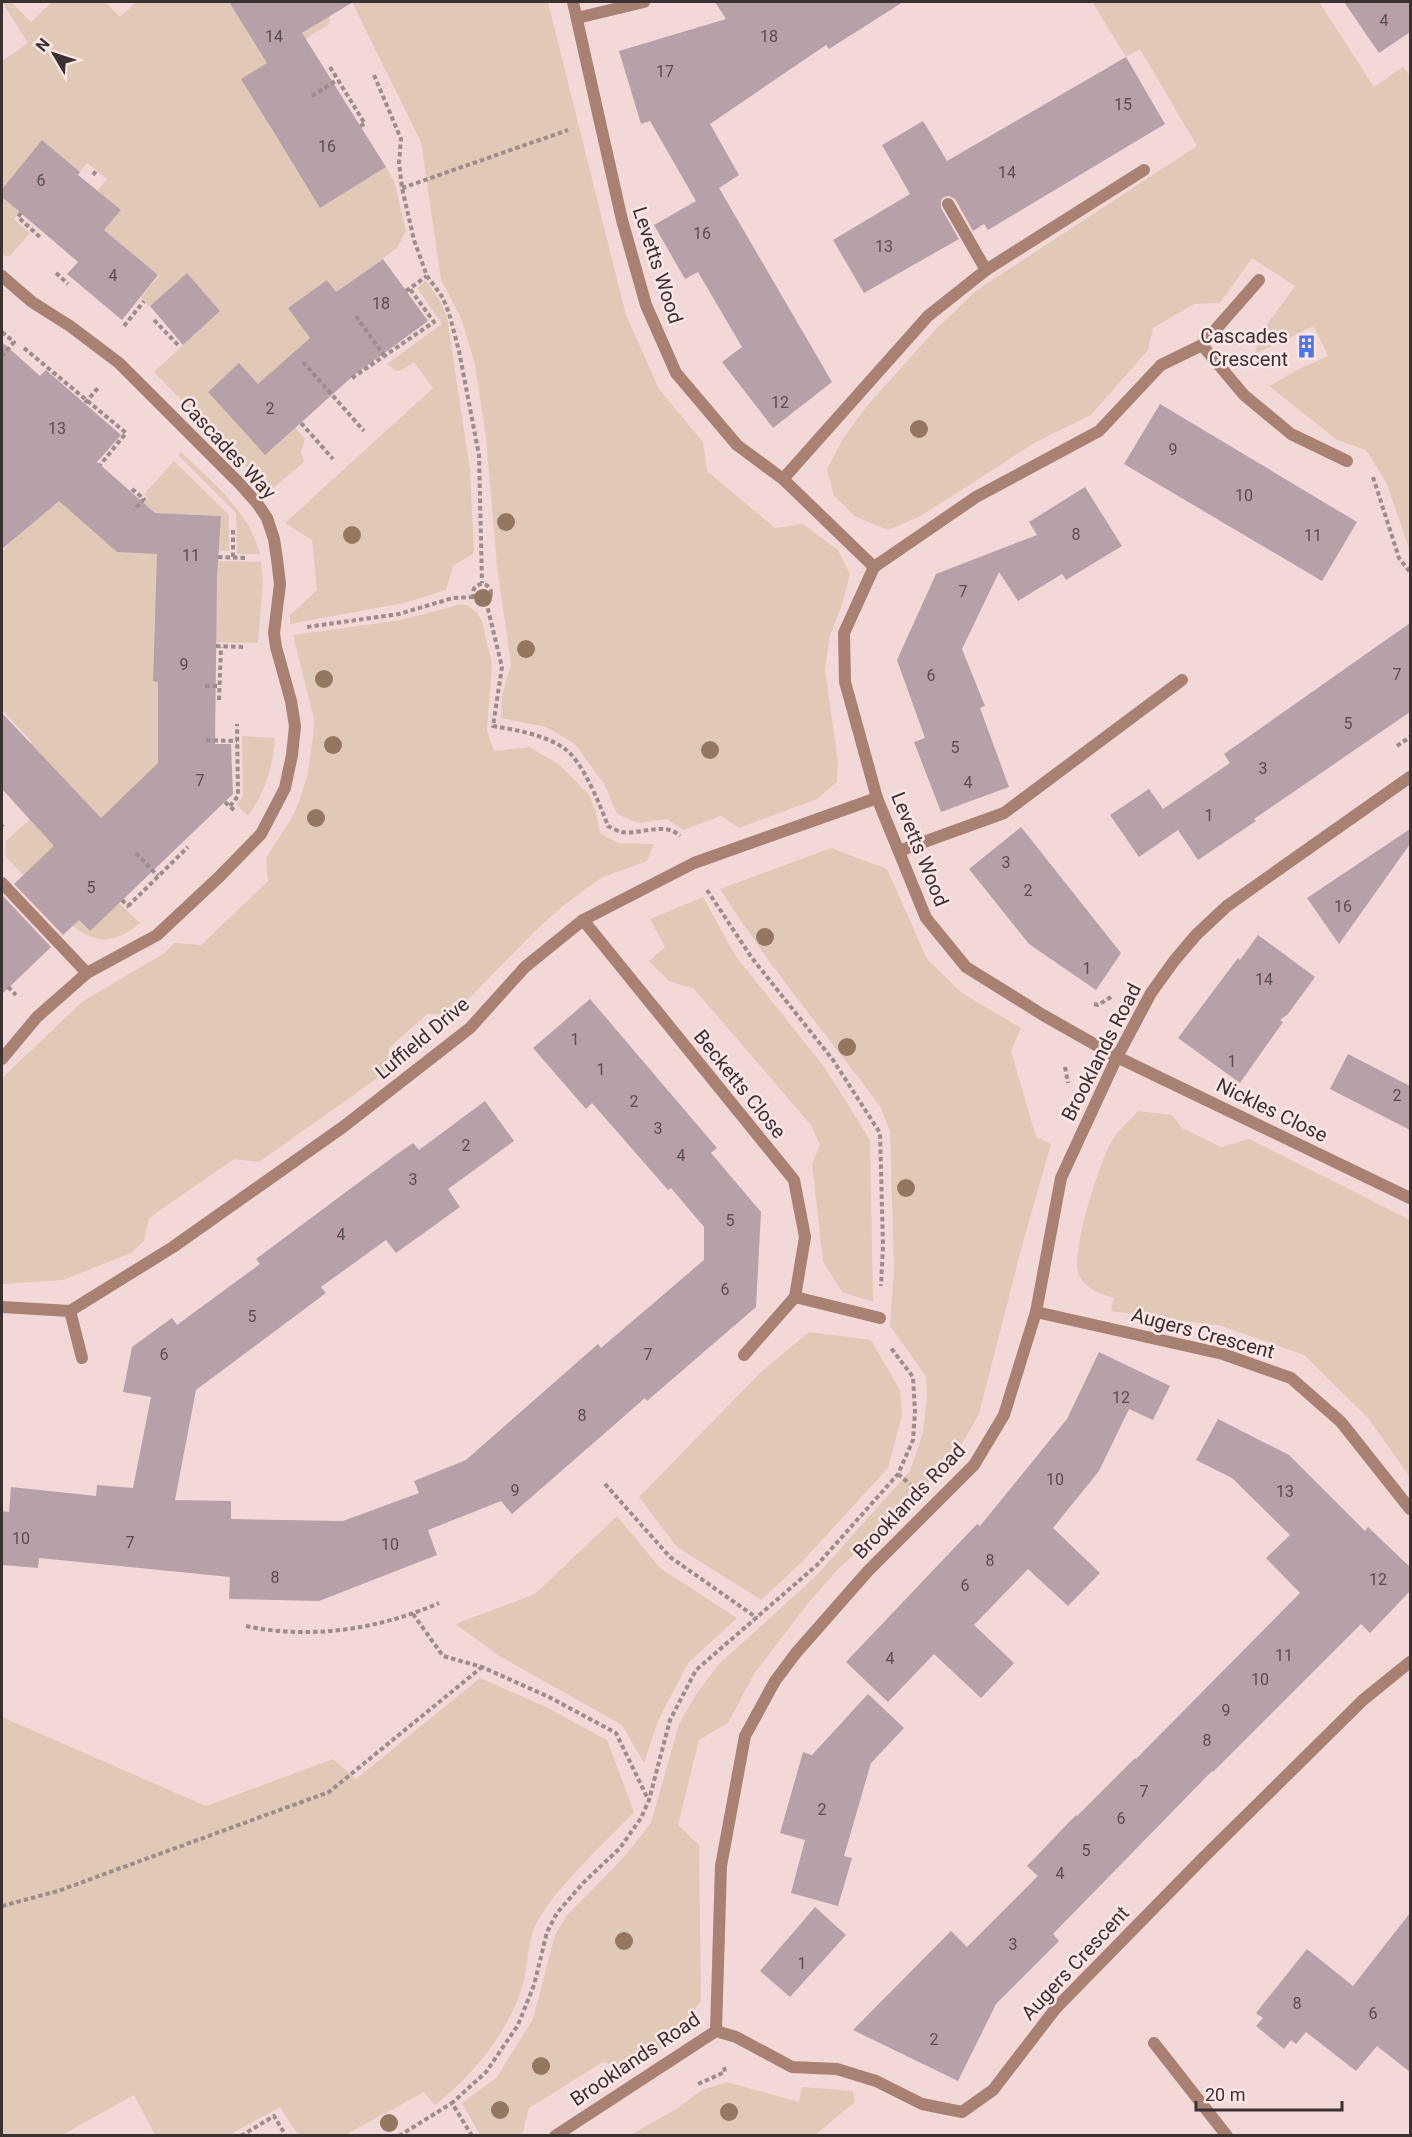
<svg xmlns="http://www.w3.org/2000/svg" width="1412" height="2137" font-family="Roboto,sans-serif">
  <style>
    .green { fill: #e0cab7 }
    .building { fill: #b8a0a8 }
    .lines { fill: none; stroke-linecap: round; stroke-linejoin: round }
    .path { stroke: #9e8b8b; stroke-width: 4; stroke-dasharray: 4.5 3; stroke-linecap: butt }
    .lane { stroke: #a88172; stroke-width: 12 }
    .street { stroke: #a88172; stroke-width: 12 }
    .tree { fill: #957661 }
    .labels { text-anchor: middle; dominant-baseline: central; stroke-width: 5; stroke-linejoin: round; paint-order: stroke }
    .number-label { font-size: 16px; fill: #5a4d4e }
    .street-label { font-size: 20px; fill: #3b3130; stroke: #fce7e6 }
    .poi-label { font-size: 20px; fill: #3b3130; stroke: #fce7e6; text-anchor: end }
  </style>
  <rect width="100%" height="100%" fill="#f3d8d8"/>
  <g class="green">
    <polygon points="2,2 11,2 31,22 52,2 105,2 120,17 136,2 229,2 264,57 314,26 299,2 322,2 330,16 329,24 284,52 313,98 269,126 320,208 386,167 395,184 406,231 397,248 339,290 354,317 327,280 289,308 319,350 258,384 239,364 208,392 264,454 295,427 305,439 301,452 304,462 270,491 154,372 220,311 187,273 149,307 141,297 159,276 104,230 121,210 107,199 87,203 107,179 87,163 80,172 42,140 2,189 2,61 28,43"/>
    <polygon points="352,2 548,2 626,315 659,389 703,442 707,471 775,528 803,524 838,550 850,574 842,605 830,635 825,670 838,762 837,782 817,799 739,828 721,816 683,830 667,819 638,823 617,814 604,784 575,744 546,727 501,718 502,695 511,664 497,567 486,438 475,364 461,318 441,280 421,142"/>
    <polygon points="1092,2 1319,2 1374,87 1403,67 1410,76 1410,551 1386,482 1366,450 1337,440 1269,386 1299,369 1328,356 1314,326 1255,354 1258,337 1295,286 1252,258 1220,303 1194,304 1153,328 1148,350 1091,415 1036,442 921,516 888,530 856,517 834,496 827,469 844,437 867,406 934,331 977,290 1197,146 1140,49 1126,57"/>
    <polygon points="2,197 19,212 14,219 30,233 10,256 5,256 2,252"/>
    <polygon points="426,281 439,299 447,317 470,470 474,553 453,566 446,590 404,603 290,624 290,615 317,590 312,540 285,523 433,388 414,362 402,370 396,371 387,364 442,324 417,288"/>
    <path d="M2,438L68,495L97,463L102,467L67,508L104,540L132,508L137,511L148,498L144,494L174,461L229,515V551H219L221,516L137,512L164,554L215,600L218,561L261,562L263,582L258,643L216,642V612L155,611L153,681L205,683L158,688V735L206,736L141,848L30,869L89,931L119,903L140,923C99,958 75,930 47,900C33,885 19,871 5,856L6,841L30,819L33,747L2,777V771L32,742L2,710V551L15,538L2,523Z"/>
    <path d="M181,452C212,482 249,511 260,554H237L236,513L178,455Z"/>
    <polygon points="458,605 468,605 477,613 482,621 492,664 487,730 494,751 529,747 559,764 589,795 596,812 600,833 618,843 654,844 647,861 601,878 564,905 534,932 453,1015 427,1014 389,1048 386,1072 259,1162 234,1159 149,1218 144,1241 131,1253 63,1280 2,1284 2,1078 83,1001 163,954 174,943 201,945 268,881 266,858 293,816 301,796 308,773 313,735 314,719 293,635 401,620"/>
    <path d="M242,736L275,738C274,765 264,794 248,816L236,804L243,797Z"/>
    <path d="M831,848L887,869L927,959L962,993L1021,1028L1011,1051L1036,1137L1051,1144L1022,1246L979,1414L958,1451L885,1526L838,1569L809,1602L754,1674L728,1723L699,1740L678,1825L699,1845L701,2001L672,2043L629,2070L603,2062L529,2108L523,2132L518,2135H480L462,2103L497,2077L533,2019L555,1935L567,1915L624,1857L651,1823L679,1724L697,1693L719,1664L815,1577L910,1471L923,1432L927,1397L926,1376L890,1326L894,1269L890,1131L880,1106C826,1034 768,965 720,889Z"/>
    <polygon points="703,897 735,955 825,1068 870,1140 873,1302 842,1292 823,1261 812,1164 820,1145 811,1125 694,989 669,981 649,961 665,947 650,919"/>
    <path d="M1138,1111L1172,1115L1182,1128L1221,1147L1249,1139L1410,1220V1477L1368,1418L1304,1355L1222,1326L1111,1311L1114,1298C1101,1294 1082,1288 1078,1272C1072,1249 1100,1159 1113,1139C1119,1129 1130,1120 1138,1111Z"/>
    <polygon points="809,1332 871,1340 900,1390 902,1415 888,1468 802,1562 761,1600 677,1547 639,1497 760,1373"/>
    <polygon points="617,1516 660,1568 737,1618 688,1663 658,1721 644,1763 622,1725 501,1657 455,1624 535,1594"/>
    <path d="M480,1678L544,1706L607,1740L634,1812C604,1844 554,1888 535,1926C528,1942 528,1963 524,1980C512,2028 474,2075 435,2105L424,2092L345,2135H298L280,2107L229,2135H155L134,2095L62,2135H2V1717L206,1806L333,1759L356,1779Z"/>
    <polygon points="727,2082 799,2102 802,2087 853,2091 855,2102 815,2135 630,2135 678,2108 702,2090"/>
  </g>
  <g class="building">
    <polygon points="229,2 353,2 302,33 386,167 320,208 241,79 267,63"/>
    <polygon points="715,2 903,2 829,49 826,45 710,124 739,175 719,188 832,382 773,428 722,362 742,347 698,272 685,279 654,225 696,201 650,121 641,124 619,51 726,19"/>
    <polygon points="1344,2 1410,2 1410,32 1379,53"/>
    <polygon points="1126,57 1165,124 988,230 984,224 973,231 955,199 949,196 944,197 941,200 941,208 959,239 864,293 833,240 910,194 882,145 923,121 947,161"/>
    <polygon points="42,140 80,172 78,175 121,210 104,230 158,275 122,320 67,274 78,262 2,197 2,189"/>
    <polygon points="383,259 428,321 353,376 265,455 208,392 239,363 258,384 310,338 288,308 327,280 336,292"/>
    <polygon points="187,273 220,311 183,345 150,306"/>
    <polygon points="2,342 40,376 46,370 121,435 97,462 155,513 221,516 217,577 215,744 231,744 233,794 90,931 79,920 63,935 14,884 54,846 2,789 2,713 101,818 158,763 158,682 153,681 157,554 117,552 59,501 2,549"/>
    <polygon points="1160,404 1357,522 1322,581 1124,464"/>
    <polygon points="1085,487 1122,546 1066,580 1062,574 1018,601 999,572 962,649 985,706 980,708 1009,787 941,812 914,742 925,738 897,660 936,574 1037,535 1029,522"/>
    <polygon points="1410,623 1410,712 1254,819 1256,821 1198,860 1178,830 1139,857 1110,815 1149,789 1163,809 1230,763 1224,754"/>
    <polygon points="1021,827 1121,953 1096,990 1029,944 969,869"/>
    <polygon points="1410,829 1410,844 1339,944 1307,898"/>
    <polygon points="3,896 51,947 2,994 2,897"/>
    <polygon points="1258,935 1315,977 1288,1014 1280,1020 1283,1022 1240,1083 1178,1038 1238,958 1240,960"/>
    <polygon points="590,999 717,1148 711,1153 761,1212 756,1307 647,1401 645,1398 512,1514 501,1501 428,1530 437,1555 319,1601 229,1599 230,1577 39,1558 38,1568 2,1565 2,1511 9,1512 11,1487 96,1496 97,1485 133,1488 151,1397 123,1392 132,1347 172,1318 177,1325 260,1264 256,1259 393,1157 413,1143 419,1150 485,1101 514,1141 448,1189 460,1207 396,1253 386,1240 321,1287 326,1293 196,1390 175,1500 231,1501 231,1519 343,1521 419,1493 414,1481 466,1460 598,1344 601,1348 704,1260 704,1227 671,1188 668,1190 592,1103 586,1109 533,1048"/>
    <polygon points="1348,1054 1410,1086 1410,1130 1330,1089"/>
    <polygon points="1099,1352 1170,1386 1153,1420 1129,1409 1099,1471 1053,1528 1100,1573 1068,1606 1028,1569 1002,1596 974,1625 1014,1663 981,1698 934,1654 888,1702 846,1662 977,1524 980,1526 1067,1419"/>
    <polygon points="1218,1419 1289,1455 1365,1531 1368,1527 1410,1567 1410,1591 1370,1633 1361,1624 1213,1772 1212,1771 1053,1934 1059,1941 996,2004 958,2081 853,2030 951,1931 967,1947 1038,1876 1027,1866 1076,1815 1077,1816 1135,1758 1136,1759 1300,1593 1266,1558 1290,1535 1232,1478 1196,1460"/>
    <polygon points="868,1694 904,1728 871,1763 844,1856 852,1858 838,1906 791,1893 805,1840 780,1833 803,1752 812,1755"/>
    <polygon points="815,1907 846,1935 790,1997 760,1971"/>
    <polygon points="1410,1913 1410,2072 1377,2046 1356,2071 1306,2032 1296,2044 1291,2040 1284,2049 1256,2026 1263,2018 1256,2013 1307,1949 1353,1986"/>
  </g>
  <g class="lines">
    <g class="path">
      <polyline points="330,67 365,124 360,126"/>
      <polyline points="374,75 401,139 399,163 402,188 414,240 427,276 443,298 449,313 459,351 479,455 482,583"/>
      <polyline points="312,96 337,80"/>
      <polyline points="93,175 96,171"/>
      <polyline points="402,188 568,130"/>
      <polyline points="21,213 18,217 41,238"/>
      <polyline points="56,273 68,284"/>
      <polyline points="406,291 427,276"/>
      <polyline points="356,316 385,357"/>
      <polyline points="154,320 180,347"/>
      <polyline points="124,326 144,301"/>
      <polyline points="2,332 14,342 2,356"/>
      <polyline points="24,348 126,433 100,465"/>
      <polyline points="303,362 364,431"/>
      <polyline points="352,378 434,322 410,289"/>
      <polyline points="85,403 98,388"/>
      <polyline points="301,423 333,459"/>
      <polyline points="1373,477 1399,558 1410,572"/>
      <polyline points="132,489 144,499 134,510"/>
      <polyline points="218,557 245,558"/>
      <polyline points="233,557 233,528"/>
      <circle cx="482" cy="593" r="9"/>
      <path d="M486,601L502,667L493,726C516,730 546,735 565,749C583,762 600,805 608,826C612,828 617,831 622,832C640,835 665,821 680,836"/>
      <polyline points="307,627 399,614 453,598 474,597"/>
      <polyline points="216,646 245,647"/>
      <polyline points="205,686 220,686"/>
      <polyline points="219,700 221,647"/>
      <polyline points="206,740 237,741"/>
      <polyline points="1397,746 1410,737"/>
      <polyline points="225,802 236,812"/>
      <polyline points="230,806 238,796 237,724"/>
      <polyline points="2,826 3,827"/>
      <polyline points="136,853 158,876"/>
      <polyline points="707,890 752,958 833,1060 880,1133 883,1246 881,1286"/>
      <polyline points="122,900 129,907"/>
      <polyline points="128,906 188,847"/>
      <polyline points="8,987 16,995"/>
      <polyline points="1094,1004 1098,1005 1111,997"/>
      <polyline points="1065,1067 1068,1083"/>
      <polyline points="898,1474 911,1485"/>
      <polyline points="605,1484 670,1557 757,1618"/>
      <polyline points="413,1614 443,1656 482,1667 549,1697 616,1733 648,1799"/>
      <path d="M246,1626C310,1640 380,1629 439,1603"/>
      <polyline points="2,1906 58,1891 329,1792 482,1667"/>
      <polyline points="698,2084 725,2072 724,2067"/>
      <polyline points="241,2136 274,2116 286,2136"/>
      <polyline points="399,2136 452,2103"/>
      <polyline points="472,2136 452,2103 486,2072 518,2025 534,1985 547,1932 557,1913 583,1883 620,1848 641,1818 649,1800 670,1720 696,1670 817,1565 898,1474 913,1440 915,1412 913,1377 891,1348"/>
    </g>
    <polyline class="lane" points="899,851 1004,813 1182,680"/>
    <g class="street">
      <polyline points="573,2 622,220 646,305 676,373 737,445 783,479 874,567"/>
      <polyline points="577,18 644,2"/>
      <polyline points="948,204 986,270"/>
      <polyline points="2,276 32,302 70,326 119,363 239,483 257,503 267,518 274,539 277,559 280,584 274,633 276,647 291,701 295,726 292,755 285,788 261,834 219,877 157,935 87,973 37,1017 2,1059"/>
      <polyline points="1259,280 1202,345 1161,365 1099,431 976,497 874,567 844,633 845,682 877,798 926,918 966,967 1043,1015 1117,1057 1410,1198"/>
      <polyline points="1202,345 1244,395 1291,434 1347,461"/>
      <polyline points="783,479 928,316 986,270 1144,170"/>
      <polyline points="2,883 87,973"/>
      <polyline points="583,920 794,1180 805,1237 795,1297 744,1355"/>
      <polyline points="795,1297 880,1318"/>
      <polyline points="2,1307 70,1311 173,1247 343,1127 470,1028 525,967 583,920 694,863 877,798"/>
      <polyline points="70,1311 82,1358"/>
      <polyline points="1036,1312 1223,1354 1291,1378 1341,1422 1410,1509"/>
      <polyline points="716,2031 736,2037 792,2067 837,2069 876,2081 922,2104 962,2112 993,2090 1056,2008 1202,1859 1363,1700 1410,1662"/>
      <polyline points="1154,2043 1227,2136"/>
      <polyline points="555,2136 716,2031 721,1866 745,1736 775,1681 796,1653 868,1571 974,1465 1004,1415 1036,1312 1061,1178 1117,1057 1151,993 1174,961 1196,935 1227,906 1410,777"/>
    </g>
  </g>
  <g class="tree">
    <circle cx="919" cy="429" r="9"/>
    <circle cx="506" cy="522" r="9"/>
    <circle cx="352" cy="535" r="9"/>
    <circle cx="483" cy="598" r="9"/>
    <circle cx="526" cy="649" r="9"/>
    <circle cx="324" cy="679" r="9"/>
    <circle cx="333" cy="745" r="9"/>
    <circle cx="710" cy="750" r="9"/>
    <circle cx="316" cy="818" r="9"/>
    <circle cx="765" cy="937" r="9"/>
    <circle cx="847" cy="1047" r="9"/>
    <circle cx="906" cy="1188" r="9"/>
    <circle cx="624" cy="1941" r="9"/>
    <circle cx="541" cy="2066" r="9"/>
    <circle cx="500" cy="2110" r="9"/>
    <circle cx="729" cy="2112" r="9"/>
    <circle cx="389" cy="2123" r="9"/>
  </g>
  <defs>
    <symbol id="building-bare" viewBox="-9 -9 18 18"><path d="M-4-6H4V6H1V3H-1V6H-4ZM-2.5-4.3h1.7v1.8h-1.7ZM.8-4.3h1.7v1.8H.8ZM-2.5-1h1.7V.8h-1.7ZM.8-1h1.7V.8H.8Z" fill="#4d76e9" stroke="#fce7e6" stroke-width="2.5" paint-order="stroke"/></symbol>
  </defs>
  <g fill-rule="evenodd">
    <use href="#building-bare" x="1290" y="330" width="33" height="33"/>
  </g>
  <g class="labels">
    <g class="number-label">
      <text x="1384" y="20">4</text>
      <text x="274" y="36">14</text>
      <text x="769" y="36">18</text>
      <text x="665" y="71">17</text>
      <text x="1123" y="104">15</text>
      <text x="327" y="146">16</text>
      <text x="1007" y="172">14</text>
      <text x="41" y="180">6</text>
      <text x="702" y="233">16</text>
      <text x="884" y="246">13</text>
      <text x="113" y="275">4</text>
      <text x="381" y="303">18</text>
      <text x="780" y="402">12</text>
      <text x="270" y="408">2</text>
      <text x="57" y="428">13</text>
      <text x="1173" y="449">9</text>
      <text x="1244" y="495">10</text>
      <text x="1076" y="534">8</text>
      <text x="1313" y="535">11</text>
      <text x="191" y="555">11</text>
      <text x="963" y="591">7</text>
      <text x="184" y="664">9</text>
      <text x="1397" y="674">7</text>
      <text x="931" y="675">6</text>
      <text x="1348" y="723">5</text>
      <text x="955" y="747">5</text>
      <text x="1263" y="768">3</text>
      <text x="200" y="780">7</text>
      <text x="968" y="782">4</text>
      <text x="1209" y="815">1</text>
      <text x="1006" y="862">3</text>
      <text x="91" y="887">5</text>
      <text x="1028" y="890">2</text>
      <text x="1343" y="906">16</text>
      <text x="1087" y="968">1</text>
      <text x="1264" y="979">14</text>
      <text x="575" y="1039">1</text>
      <text x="1232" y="1061">1</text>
      <text x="601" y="1069">1</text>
      <text x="1397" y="1095">2</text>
      <text x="634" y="1101">2</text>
      <text x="658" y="1128">3</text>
      <text x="466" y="1145">2</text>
      <text x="681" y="1155">4</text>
      <text x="413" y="1179">3</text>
      <text x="730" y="1220">5</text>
      <text x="341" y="1234">4</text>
      <text x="725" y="1289">6</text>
      <text x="252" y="1316">5</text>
      <text x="164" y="1354">6</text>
      <text x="648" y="1354">7</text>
      <text x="1121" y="1397">12</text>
      <text x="582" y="1415">8</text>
      <text x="1055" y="1479">10</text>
      <text x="515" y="1490">9</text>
      <text x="1285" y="1491">13</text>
      <text x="21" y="1538">10</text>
      <text x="130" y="1542">7</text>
      <text x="390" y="1544">10</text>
      <text x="990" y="1560">8</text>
      <text x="275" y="1577">8</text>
      <text x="1378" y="1579">12</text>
      <text x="965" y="1585">6</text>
      <text x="1284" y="1655">11</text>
      <text x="890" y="1658">4</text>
      <text x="1260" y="1679">10</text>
      <text x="1226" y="1710">9</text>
      <text x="1207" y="1740">8</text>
      <text x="1144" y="1791">7</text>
      <text x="822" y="1809">2</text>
      <text x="1121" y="1818">6</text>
      <text x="1086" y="1850">5</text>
      <text x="1060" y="1873">4</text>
      <text x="1013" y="1944">3</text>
      <text x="802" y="1963">1</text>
      <text x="1297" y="2003">8</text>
      <text x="1373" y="2013">6</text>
      <text x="934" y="2039">2</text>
    </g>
    <g class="street-label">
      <text transform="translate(658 265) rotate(72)">Levetts Wood</text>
      <text transform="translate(228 448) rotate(47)">Cascades Way</text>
      <text transform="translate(920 849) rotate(68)">Levetts Wood</text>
      <text transform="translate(422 1038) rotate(-40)">Luffield Drive</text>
      <text transform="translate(1101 1052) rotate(-63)">Brooklands Road</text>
      <text transform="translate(740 1084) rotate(51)">Becketts Close</text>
      <text transform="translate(1272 1110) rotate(26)">Nickles Close</text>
      <text transform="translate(1203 1333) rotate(15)">Augers Crescent</text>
      <text transform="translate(909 1501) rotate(-46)">Brooklands Road</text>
      <text transform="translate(1075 1963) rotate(-47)">Augers Crescent</text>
      <text transform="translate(635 2059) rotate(-34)">Brooklands Road</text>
    </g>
    <g class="poi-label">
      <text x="1288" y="336">Cascades<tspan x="1288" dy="23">Crescent</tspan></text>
    </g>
  </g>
  <rect width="1412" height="2137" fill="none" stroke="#3b3130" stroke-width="6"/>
  <g transform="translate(54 54) rotate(309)" stroke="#fce7e6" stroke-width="4.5" paint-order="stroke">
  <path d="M0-4.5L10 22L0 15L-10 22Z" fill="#3b3130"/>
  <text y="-9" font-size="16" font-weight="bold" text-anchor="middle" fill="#3b3130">N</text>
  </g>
  <path d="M1196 2101v9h146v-9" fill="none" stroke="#3b3130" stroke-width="3"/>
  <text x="1205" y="2101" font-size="18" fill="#3b3130" stroke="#fce7e6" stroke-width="4.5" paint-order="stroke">20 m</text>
</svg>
